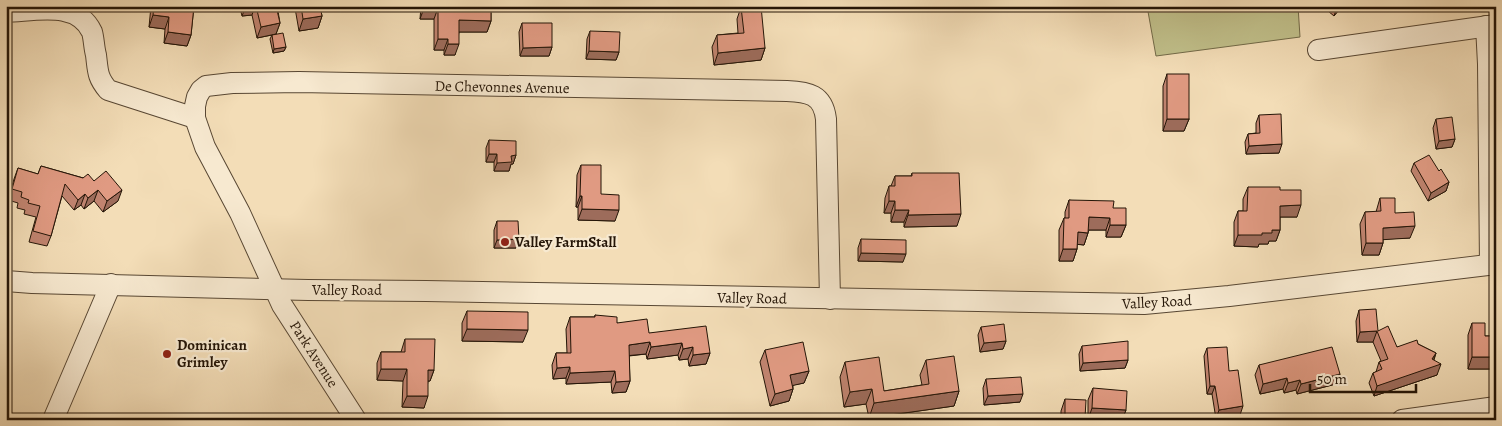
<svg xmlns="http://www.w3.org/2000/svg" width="1502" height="426" font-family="Alegreya,serif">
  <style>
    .green { fill: #c0bf8a; stroke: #726a48 }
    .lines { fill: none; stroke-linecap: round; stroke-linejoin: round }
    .minor-casing { stroke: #584733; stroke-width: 22 }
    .minor { stroke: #f7e9d0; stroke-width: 20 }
    .wall { fill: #c18470; stroke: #241507 }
    .shaded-wall { fill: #9d6c5b; stroke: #241507 }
    .building { fill: #e09a82; stroke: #241507 }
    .poi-dot { fill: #8f2418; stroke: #f7e9d0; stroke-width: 2 }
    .labels { text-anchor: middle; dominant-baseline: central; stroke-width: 4.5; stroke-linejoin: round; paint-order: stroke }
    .street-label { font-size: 15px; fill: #241507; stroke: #f7e9d0 }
    .poi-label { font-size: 15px; font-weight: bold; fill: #241507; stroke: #f7e9d0; text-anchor: start }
  </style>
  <rect width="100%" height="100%" fill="#f3ddb7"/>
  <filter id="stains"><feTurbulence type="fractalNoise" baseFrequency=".004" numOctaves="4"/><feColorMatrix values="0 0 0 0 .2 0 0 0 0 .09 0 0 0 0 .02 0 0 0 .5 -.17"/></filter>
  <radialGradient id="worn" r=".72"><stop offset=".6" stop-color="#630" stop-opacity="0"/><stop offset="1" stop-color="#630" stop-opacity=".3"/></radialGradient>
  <polygon class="green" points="1147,6 1298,6 1300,37 1156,56"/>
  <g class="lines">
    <defs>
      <g id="minor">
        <path d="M6,12C36,11 77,0 92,32C94,39 94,48 96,55C98,71 97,77 108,90L195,118"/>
        <polyline points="1486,26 1488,64 1490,265"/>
        <polyline points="1318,50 1496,25"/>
        <polyline points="6,281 32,283 308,290 426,291 1144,304 1229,296 1496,264"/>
        <polyline points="53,420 111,284"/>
        <path d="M356,420L282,305L240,213L205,147L195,118V106L197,97L201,90L206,86L232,83L299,82L787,91C808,92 823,94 826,119L830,299"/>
        <polyline points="1402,420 1496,407"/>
      </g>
    </defs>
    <use href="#minor" class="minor-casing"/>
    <use href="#minor" class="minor"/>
  </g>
  <g class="wall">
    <polygon points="151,6 194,6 191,35 187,46 164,43 165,29 149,27"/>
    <polygon points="241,6 320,6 322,16 318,28 299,31 295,8 278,11 280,23 276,34 286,47 284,51 273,53 270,39 272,35 257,38 252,15 242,16 240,8"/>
    <polygon points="421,6 491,6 491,21 487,32 459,32 455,55 444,55 444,50 434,50 434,19 420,19"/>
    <polygon points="1322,6 1342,6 1334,16"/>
    <polygon points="741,7 765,48 761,60 714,65 712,47 717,35 738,33 737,19"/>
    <polygon points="522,23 552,47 549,56 520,56 519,32"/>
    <polygon points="590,31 619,52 616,60 586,59 587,39"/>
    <polygon points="1167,74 1189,119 1184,131 1163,131 1163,86"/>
    <polygon points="1259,115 1279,153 1246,154 1245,142 1248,134 1256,133 1256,123"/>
    <polygon points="1436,119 1455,139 1452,147 1436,149 1433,128"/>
    <polygon points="489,140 516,155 513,164 511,164 509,171 494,171 494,162 486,162 486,148"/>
    <polygon points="1414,163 1439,171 1449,182 1446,191 1428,201 1411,171"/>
    <polygon points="581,165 615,221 578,220 578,207 576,207 577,175"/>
    <polygon points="41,166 94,181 118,201 103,212 94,201 84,209 81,205 74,210 62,196 51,236 47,246 29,242 36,217 24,214 25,210 17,208 18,203 8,200 14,179 18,168 38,174"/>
    <polygon points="912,173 957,226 904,227 904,222 891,222 891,213 884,213 885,198 889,186 891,186 895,176 911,176"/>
    <polygon points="1248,187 1297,217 1280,217 1280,230 1276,241 1269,241 1268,244 1259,244 1258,247 1234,246 1234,222 1238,211 1243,211 1243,199"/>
    <polygon points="1380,198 1395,213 1410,238 1383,239 1383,243 1379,255 1362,255 1360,224 1365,212 1376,212"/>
    <polygon points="1069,200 1113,208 1126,225 1121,237 1106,237 1106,230 1089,230 1084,245 1077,244 1077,249 1073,261 1059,261 1059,230 1064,218 1065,218 1065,212"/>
    <polygon points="497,221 516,248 494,248 494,230"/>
    <polygon points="861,239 903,262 858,261 858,248"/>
    <polygon points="1359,310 1378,331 1397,347 1418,344 1436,353 1434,360 1437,375 1374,396 1369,383 1373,373 1376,372 1379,362 1381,361 1373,342 1357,342 1356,321"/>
    <polygon points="467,311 523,342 462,341 462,323"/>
    <polygon points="595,315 617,323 710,353 706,364 689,366 688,359 679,360 678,355 647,359 646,354 629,356 630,381 626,392 612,393 611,382 566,384 566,378 553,379 552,365 556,353 567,353 566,329 570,317 595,317"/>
    <polygon points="1472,323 1485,336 1496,336 1496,369 1468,369 1468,335"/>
    <polygon points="981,327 1006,341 1003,349 980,352 978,335"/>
    <polygon points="405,339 434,370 430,381 428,381 424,408 402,407 403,381 377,380 377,363 381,352 401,352"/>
    <polygon points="1082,346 1128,360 1125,368 1080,371 1079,354"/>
    <polygon points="1207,348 1229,371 1240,415 1216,419 1212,394 1207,394 1204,356"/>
    <polygon points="765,350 809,371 804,383 793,385 793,389 789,401 770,406 760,362"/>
    <polygon points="926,360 959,391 954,406 869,418 866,404 844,407 840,377 845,362 884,391 922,385 920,375"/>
    <polygon points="1259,365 1340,374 1336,384 1297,394 1296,390 1284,393 1283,389 1260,394 1255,375"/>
    <polygon points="986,379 1020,402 984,405 983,388"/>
    <polygon points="1093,388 1126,410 1122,420 1088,420 1088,400"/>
    <polygon points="1065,399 1085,418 1084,420 1061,420 1061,411"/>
  </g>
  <g class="shaded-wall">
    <polygon points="246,6 255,6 252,15 242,16"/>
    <polygon points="273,6 296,6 295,8 271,12"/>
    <polygon points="1338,6 1342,6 1334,16 1337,7"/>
    <polygon points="424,8 438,8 434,19 420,19"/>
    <polygon points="153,15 169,17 165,29 149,27"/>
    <polygon points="322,16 318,28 299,31 303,19"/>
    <polygon points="459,20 491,21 487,32 455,32"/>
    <polygon points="280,23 276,34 257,38 261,27"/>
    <polygon points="168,32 191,35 187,46 164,43"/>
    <polygon points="438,39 448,39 444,50 434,50"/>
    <polygon points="448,44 459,44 455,55 444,55"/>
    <polygon points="286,47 284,51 273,53 274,49"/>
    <polygon points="552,47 549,56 520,56 523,48"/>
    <polygon points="765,48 761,60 714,65 718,53"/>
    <polygon points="589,51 619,52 616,60 586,59"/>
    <polygon points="1167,119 1189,119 1184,131 1163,131"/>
    <polygon points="1455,139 1452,147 1436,149 1439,141"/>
    <polygon points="1282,144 1279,153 1246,154 1249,146"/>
    <polygon points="489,154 497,154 494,162 486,162"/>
    <polygon points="516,155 513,164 511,164 509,171 494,171 497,163 511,156"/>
    <polygon points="1449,182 1446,191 1428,201 1431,193"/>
    <polygon points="98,190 94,201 84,209 88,198"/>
    <polygon points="122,190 118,201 103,212 107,201"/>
    <polygon points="85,194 81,205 74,210 78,200"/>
    <polygon points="580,196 582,196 578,207 576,207"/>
    <polygon points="889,201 895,201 891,213 884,213"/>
    <polygon points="1301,205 1297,217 1276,217 1280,206"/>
    <polygon points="582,209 619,210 615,221 578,220"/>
    <polygon points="895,210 909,210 904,222 891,222"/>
    <polygon points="961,214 957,226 904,227 908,215"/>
    <polygon points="1089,217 1110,218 1106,230 1085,230"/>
    <polygon points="1110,225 1126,225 1121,237 1106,237"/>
    <polygon points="1415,226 1410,238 1378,240 1383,228"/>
    <polygon points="1272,230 1280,230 1276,241 1269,241 1268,244 1259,244 1258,247 1234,246 1238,235"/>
    <polygon points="1078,232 1088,233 1084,245 1073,244"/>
    <polygon points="519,239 516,248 494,248 497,240"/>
    <polygon points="1366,243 1383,243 1379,255 1362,255"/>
    <polygon points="1063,249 1077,249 1073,261 1059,261"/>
    <polygon points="861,253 906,254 903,262 858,261"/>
    <polygon points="467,329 528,330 523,342 462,341"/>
    <polygon points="1377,331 1373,342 1357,342 1360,332"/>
    <polygon points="1006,341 1003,349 980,352 984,343"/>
    <polygon points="650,342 646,354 624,356 629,345"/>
    <polygon points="682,343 678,355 647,359 651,347"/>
    <polygon points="693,347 688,359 679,360 683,349"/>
    <polygon points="710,353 706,364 689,366 693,355"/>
    <polygon points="1436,353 1432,364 1441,364 1437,375 1374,396 1377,386 1432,359"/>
    <polygon points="1472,357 1496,357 1496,369 1468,369"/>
    <polygon points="1128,360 1125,368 1080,371 1083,363"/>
    <polygon points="570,367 566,378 553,379 557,368"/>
    <polygon points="381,369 407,369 403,381 377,380"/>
    <polygon points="428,370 434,370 430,381 424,381"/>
    <polygon points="615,371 611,382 566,384 570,373"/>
    <polygon points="809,371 804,383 786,387 790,375"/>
    <polygon points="1340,374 1336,384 1297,394 1301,384"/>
    <polygon points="1287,378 1283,389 1260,394 1263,384"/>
    <polygon points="1300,380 1296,390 1284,393 1288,383"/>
    <polygon points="630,381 626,392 612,393 616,382"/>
    <polygon points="1210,386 1215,386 1212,394 1207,394"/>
    <polygon points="793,389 789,401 770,406 775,394"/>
    <polygon points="872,389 866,404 844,407 850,392"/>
    <polygon points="959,391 954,406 869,418 874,403"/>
    <polygon points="1023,394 1020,402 984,405 988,396"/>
    <polygon points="407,396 428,396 424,408 402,407"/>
    <polygon points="1243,406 1240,415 1216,419 1219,410"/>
    <polygon points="1092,408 1126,410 1122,420 1088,420"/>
    <polygon points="1065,417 1085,418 1084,420 1064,420"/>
  </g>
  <g class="building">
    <polygon points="154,6 194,6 191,35 168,32 169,17 153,15"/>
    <polygon points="256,6 276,6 280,23 261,27"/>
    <polygon points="301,6 320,6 322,16 303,19"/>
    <polygon points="424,6 491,6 491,21 459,20 459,44 448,44 448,39 438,39 438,8 424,8"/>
    <polygon points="750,6 761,6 765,48 718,53 717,35 744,33 741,7"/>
    <polygon points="522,23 552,23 552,47 523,48"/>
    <polygon points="590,31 620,32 619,52 589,51"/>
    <polygon points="283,33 286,47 274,49 272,35"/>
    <rect x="1167" y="74" width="22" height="45"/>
    <polygon points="1281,114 1282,144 1249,146 1248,134 1260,133 1259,115"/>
    <polygon points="1452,117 1455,139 1439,141 1436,119"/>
    <polygon points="489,140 516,141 516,155 511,156 512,162 497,163 497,154 489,154"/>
    <polygon points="1429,155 1439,171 1441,169 1449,182 1431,193 1414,163"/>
    <polygon points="581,165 601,165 601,194 619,195 619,210 582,209 582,196 580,196"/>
    <polygon points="41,166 83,178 88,174 94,181 106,171 122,190 107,201 98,190 88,198 85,194 78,200 65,184 51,236 33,231 40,206 28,203 29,200 21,197 22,192 12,189 18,168 38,174"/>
    <polygon points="912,173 959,173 961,214 908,215 909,210 895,210 895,201 889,201 889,186 895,186 895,176 912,176"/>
    <polygon points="1248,187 1280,187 1280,190 1301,190 1301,205 1280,206 1280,230 1272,230 1272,233 1262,233 1262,235 1238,235 1238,211 1247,211"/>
    <polygon points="1380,198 1395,198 1395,213 1414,212 1415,226 1383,228 1383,243 1366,243 1365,212 1381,211"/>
    <polygon points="1069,200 1114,201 1113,208 1126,208 1126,225 1110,225 1110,218 1089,217 1088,233 1078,232 1077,249 1063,249 1064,218 1069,218"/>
    <polygon points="497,221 518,221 519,239 497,240"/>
    <polygon points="861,239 906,240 906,254 861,253"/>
    <polygon points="1376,309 1378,331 1388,326 1397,347 1417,340 1418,344 1436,353 1432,359 1441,364 1377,386 1373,373 1382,369 1379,362 1388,359 1377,331 1360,332 1359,310"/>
    <polygon points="467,311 528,312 528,330 467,329"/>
    <polygon points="595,315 617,317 617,323 647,319 649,333 706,326 710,353 693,355 693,347 683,349 682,343 651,347 650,342 629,345 630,381 616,382 615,371 570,373 570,367 557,368 556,353 571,353 570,317 595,317"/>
    <polygon points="1472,323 1485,323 1485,336 1496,336 1496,357 1472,357"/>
    <polygon points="1004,324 1006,341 984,343 981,327"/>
    <polygon points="405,339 435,339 434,370 428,370 428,396 407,396 407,369 381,369 381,352 405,352"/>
    <polygon points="1128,341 1128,360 1083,363 1082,346"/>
    <polygon points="803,342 809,371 790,375 793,389 775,394 765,350"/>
    <polygon points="1227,347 1229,371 1238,370 1243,406 1219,410 1215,386 1210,386 1207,348"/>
    <polygon points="1332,347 1340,374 1301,384 1300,380 1288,383 1287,378 1263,384 1259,365"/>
    <polygon points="954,356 959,391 874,403 872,389 850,392 845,362 879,357 884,391 929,384 926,360"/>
    <polygon points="1021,377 1023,394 988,396 986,379"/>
    <polygon points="1093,388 1127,391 1126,410 1092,408"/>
    <polygon points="1065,399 1086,400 1085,418 1065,417"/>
    <polygon points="988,416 989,420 976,420 975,419"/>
    <polygon points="753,418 754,420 734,420"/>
  </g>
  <g class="poi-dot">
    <circle cx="505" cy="242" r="5"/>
    <circle cx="167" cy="354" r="5"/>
  </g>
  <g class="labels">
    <g class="street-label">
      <text transform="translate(502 87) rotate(1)">De Chevonnes Avenue</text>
      <text x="347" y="290">Valley Road</text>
      <text transform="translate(752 298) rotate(1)">Valley Road</text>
      <text transform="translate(1157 302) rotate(-3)">Valley Road</text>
      <text transform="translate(314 354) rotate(57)">Park Avenue</text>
    </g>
    <g class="poi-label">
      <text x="515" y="242">Valley FarmStall</text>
      <text x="177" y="345">Dominican<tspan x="177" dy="17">Grimley</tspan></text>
    </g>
  </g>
  <rect width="1502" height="426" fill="none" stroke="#f3ddb7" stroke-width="25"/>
  <rect x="8" y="8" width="1487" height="411" fill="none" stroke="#241507" stroke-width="2.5"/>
  <rect x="12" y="12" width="1477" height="401" fill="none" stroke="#241507"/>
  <path d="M1310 384v8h106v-8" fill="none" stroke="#241507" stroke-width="2.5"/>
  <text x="1317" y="384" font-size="15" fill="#241507" stroke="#f7e9d0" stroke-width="4" paint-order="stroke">50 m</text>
  <rect width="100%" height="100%" filter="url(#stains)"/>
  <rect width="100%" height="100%" fill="url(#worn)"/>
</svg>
